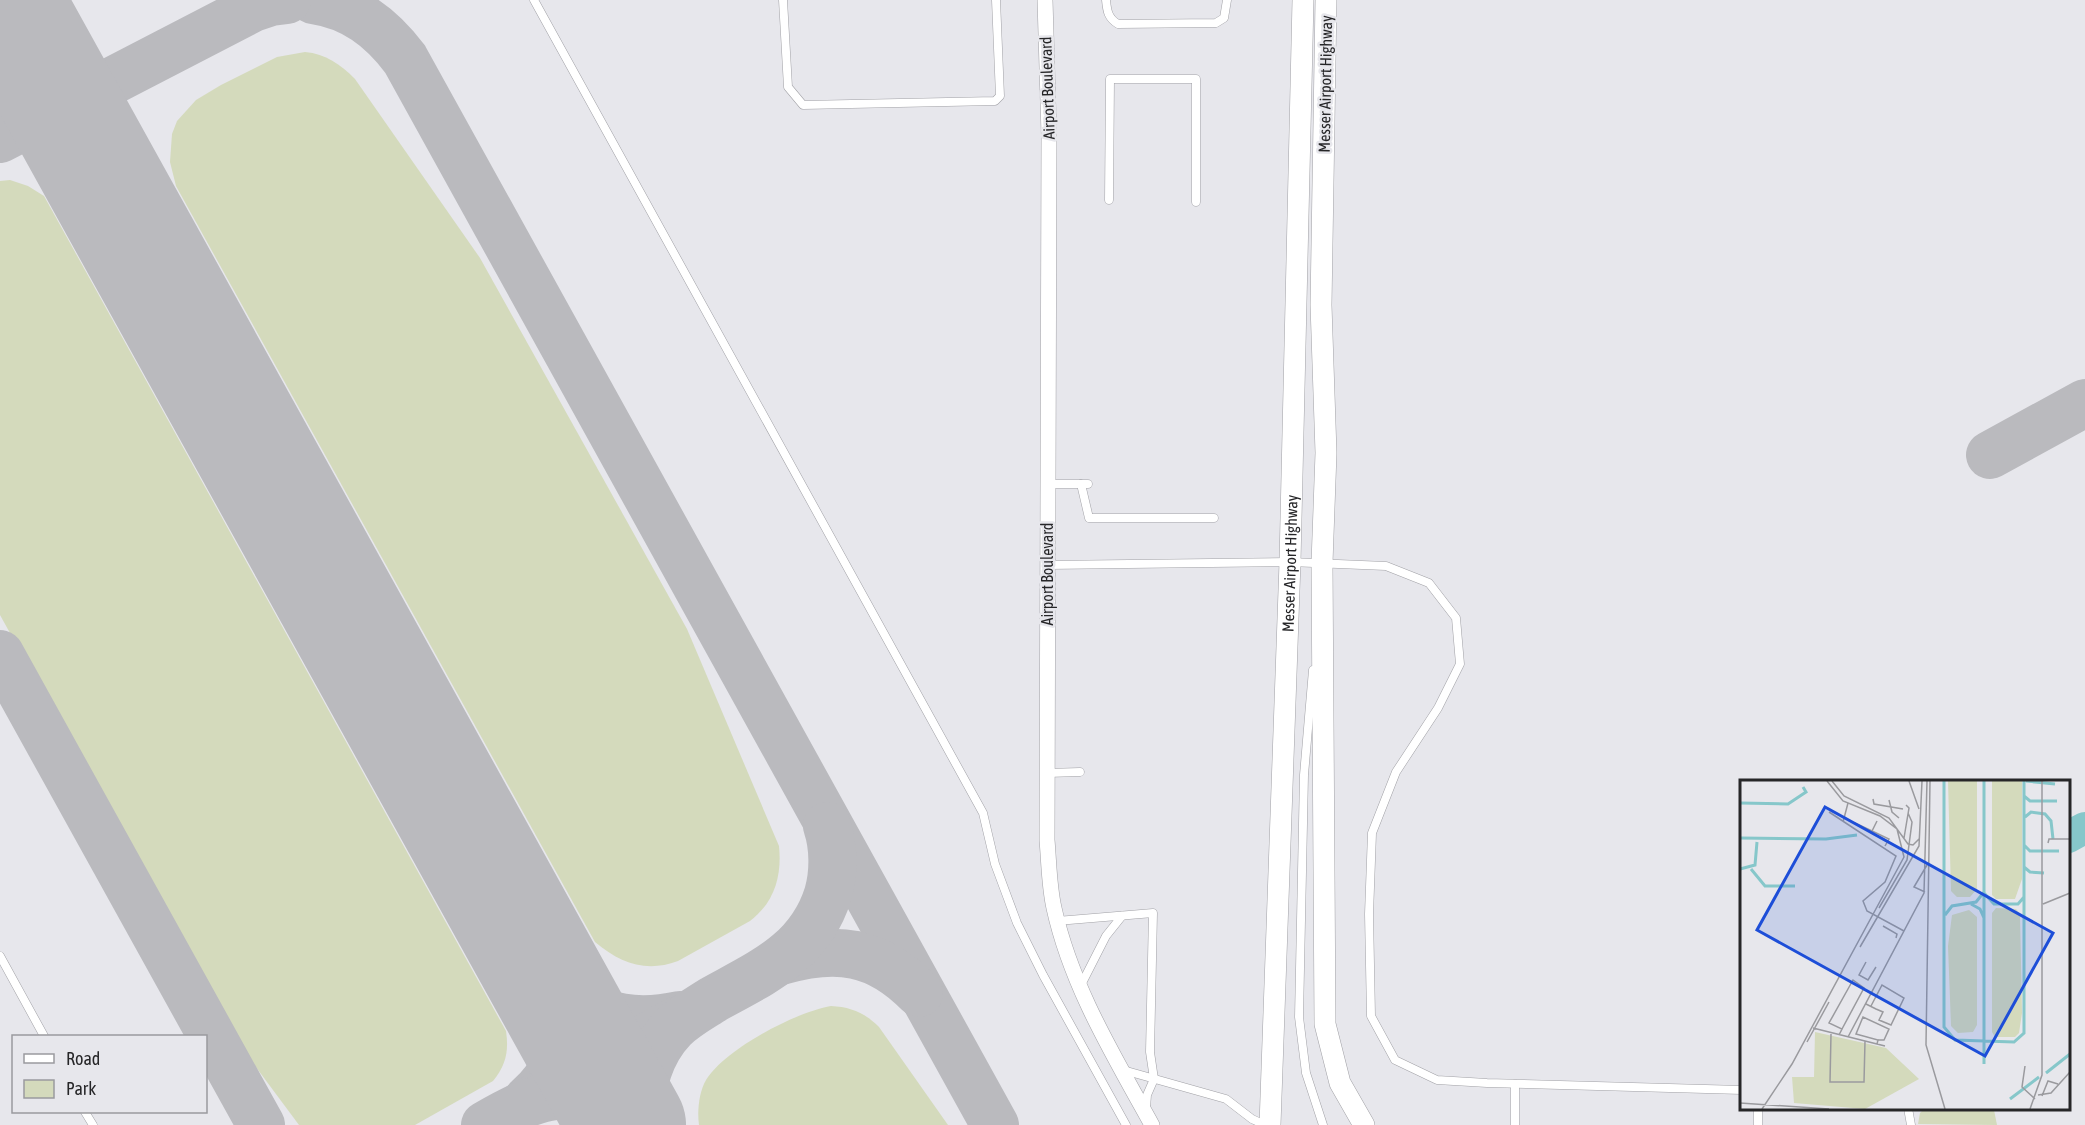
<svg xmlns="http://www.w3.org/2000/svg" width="2085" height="1125" font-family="'Asap Condensed',sans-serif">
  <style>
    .green { fill: #d4dabc }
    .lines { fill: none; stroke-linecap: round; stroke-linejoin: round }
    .river { stroke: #86c7ca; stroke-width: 32 }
    .taxiway { stroke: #bababe; stroke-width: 48 }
    .runway { stroke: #bababe; stroke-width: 118 }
    .lane-casing { stroke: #a1a1a6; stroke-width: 9 }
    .street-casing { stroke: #a1a1a6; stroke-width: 16 }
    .secondary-casing { stroke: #a1a1a6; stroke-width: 22 }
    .lane { stroke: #fff; stroke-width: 8 }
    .street { stroke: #fff; stroke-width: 15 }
    .secondary { stroke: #fff; stroke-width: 21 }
    .labels { text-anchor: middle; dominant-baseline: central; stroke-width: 5; stroke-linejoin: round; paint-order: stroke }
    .street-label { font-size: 16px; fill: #262628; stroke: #e7e7ec }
    .inset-river { fill: none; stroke: #86c7ca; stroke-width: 3 }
    .inset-road { fill: none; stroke: #9a9a9e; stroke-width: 1.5 }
    .view { fill: #1d4ed8; fill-opacity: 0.15; stroke: #1d4ed8; stroke-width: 3 }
    .inset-edge { fill: none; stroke: #262628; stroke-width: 3 }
  </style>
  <rect width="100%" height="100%" fill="#e7e7ec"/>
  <g class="green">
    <path d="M305,52C326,54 340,64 355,79L480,258L687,629L779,846C782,875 775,902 750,921L678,961C646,973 620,963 595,942L176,186L170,162L172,134L177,121L196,100L221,85L277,57Z"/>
    <path d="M10,180L28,186L44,196L506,1031C509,1051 506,1065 493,1081L415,1125H299L235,1039L0,615V181Z"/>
    <path d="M831,1006C851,1007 865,1013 879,1027L948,1125H699C697,1111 699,1092 706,1080C725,1049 796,1012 831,1006Z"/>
    <polygon points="1986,1109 1994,1110 1997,1125 1918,1124 1920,1113 1924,1109"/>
  </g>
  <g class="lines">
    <polyline class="river" points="2068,837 2085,828"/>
    <g class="taxiway">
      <path d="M313,0C353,6 381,27 405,59L995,1125"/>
      <polyline points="0,139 253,8 271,2 287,0"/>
      <polyline points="1990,455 2085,403"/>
      <polyline points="0,654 261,1125"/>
      <path d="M781,961C836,945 877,950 919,993"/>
      <path d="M540,967C582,1011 619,1028 680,1015"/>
      <path d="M528,1099C558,1073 565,1045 561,1006"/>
      <polyline points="522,1105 678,1020"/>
      <path d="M485,1125C536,1096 574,1077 623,1125"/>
      <path d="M639,1125C640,1090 648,1054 673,1028C685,1016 700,1008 714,999C763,972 810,952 828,894C834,873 834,847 827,826"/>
    </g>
    <polyline class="runway" points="4,0 627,1125"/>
    <defs>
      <g id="lane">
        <polyline points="534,0 983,813 995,864 1017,923 1043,975 1126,1125"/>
        <polyline points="783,0 788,87 803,105 995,101 1000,96 996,0"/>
        <path d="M1106,0C1107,11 1108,18 1118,24L1216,23L1224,18L1227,0"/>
        <polyline points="1109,200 1110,79 1196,79 1196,202"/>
        <polyline points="1048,484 1088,484"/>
        <polyline points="1081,484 1089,518 1214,518"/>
        <polyline points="1047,565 1290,562 1386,566 1429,583 1456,618 1460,664 1438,708 1396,772 1372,833 1369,914 1371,1016 1395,1060 1437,1080 1487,1083 1742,1090"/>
        <polyline points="1313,670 1304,775 1299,1017 1306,1073 1323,1125"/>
        <polyline points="1047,773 1080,772"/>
        <polyline points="1057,921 1153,913 1150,1052 1154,1079 1147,1095 1146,1108"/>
        <polyline points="0,956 44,1036"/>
        <polyline points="1081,985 1106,936 1122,916"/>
        <polyline points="1123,1070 1226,1099 1252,1119 1265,1125"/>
        <polyline points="1758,1108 1758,1125"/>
        <polyline points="1908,1108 1911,1125"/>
        <polyline points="85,1112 93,1125"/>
        <polyline points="1515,1125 1515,1084"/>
      </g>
      <path id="street" d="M1045,0L1049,135L1047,840C1049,862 1049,886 1054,908C1071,986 1114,1056 1152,1125"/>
      <g id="secondary">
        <polyline points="1326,0 1321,305 1326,453 1322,563 1325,1024 1340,1083 1364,1125"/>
        <path id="s1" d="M1270,1125L1290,562L1303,0"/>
      </g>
    </defs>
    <use href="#lane" class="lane-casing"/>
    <use href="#street" class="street-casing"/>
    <use href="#secondary" class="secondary-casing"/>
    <use href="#lane" class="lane"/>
    <use href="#street" class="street"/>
    <use href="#secondary" class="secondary"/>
  </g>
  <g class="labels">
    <g class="street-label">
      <text transform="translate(1325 84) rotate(-89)">Messer Airport Highway</text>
      <text transform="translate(1047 88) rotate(-92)">Airport Boulevard</text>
      <text stroke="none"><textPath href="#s1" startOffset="562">Messer Airport Highway</textPath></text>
      <text transform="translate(1047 574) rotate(-90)">Airport Boulevard</text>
    </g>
  </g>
  <g transform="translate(1740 780)">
    <rect width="330" height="330" fill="#e7e7ec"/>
    <path d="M208,1H237V109L230,117H217L211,111ZM252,1H282V99L275,119H256L252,115ZM256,128L276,129L280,134L282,233L279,253L275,257H255L252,252V133ZM229,130L237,137V245L233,252L218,253L211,246L208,166L212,135ZM75,252L146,268L179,299L125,329L54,323L52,297H74Z" fill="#d4dabc"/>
    <path class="inset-river" d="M204,1V247L215,260L274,262L284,253V1M286,1L315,4M284,16L290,21H317M0,23L48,24L66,12L63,7M285,37L291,32L305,34L311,41L313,59M0,58L86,59L117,55M284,65L290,71H319M284,87L290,92L304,93M0,89L15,85L17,62M11,89L25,106H55M244,113L254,124H278L284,117M231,124L240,129L244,138M205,135L212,126L236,122L244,112M244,284V1M306,293L330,274M270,319L299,297"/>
    <path class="inset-road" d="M92,1L104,16L149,38L168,64L173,65L179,59M169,1L179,29M190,1L186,265L205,329M133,19L134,24L163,29M149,20L152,32L159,38M89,32L156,76L145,102L123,121L127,131L164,151M103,42L108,23M115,43L132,51L137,41M132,51L149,59L145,66M164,58L169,28L166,25M308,63L309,59H330M185,112L174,107L187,85M303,124L330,113M139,128L167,80L172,42L168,33M143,146L157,154L156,158M120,167L179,66L182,1M126,182L119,195L128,200L136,187M126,224L136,229L143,232L139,240L151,245L164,218L142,205L131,226M73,248L145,266M91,254L90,302H124L125,261M99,255L102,249L89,243L113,200L124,208L102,249M108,257L184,113L187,1M67,262L89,222M137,264L138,260L116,254L123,237L149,249L144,260H138M285,286L282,307L295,319M298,315L311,313L330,292M302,316L308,301L318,304M0,323L89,329M22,329L52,284L164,77L157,49L140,36L103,21L87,1M290,329L302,295V1"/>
    <path class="view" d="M85,27L313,153L245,276L17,150Z"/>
    <rect width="330" height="330" class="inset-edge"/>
  </g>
  <rect x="12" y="1035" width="195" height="78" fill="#e7e7ec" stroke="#9a9a9e" stroke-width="1.5"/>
  <rect x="24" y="1054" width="30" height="9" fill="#ffffff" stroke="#9a9a9e" stroke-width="1.5"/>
  <text x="66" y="1065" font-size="18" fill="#262628">Road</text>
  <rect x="24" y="1080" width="30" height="18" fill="#d4dabc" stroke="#9a9a9e" stroke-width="1.5"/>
  <text x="66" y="1095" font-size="18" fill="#262628">Park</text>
</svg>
